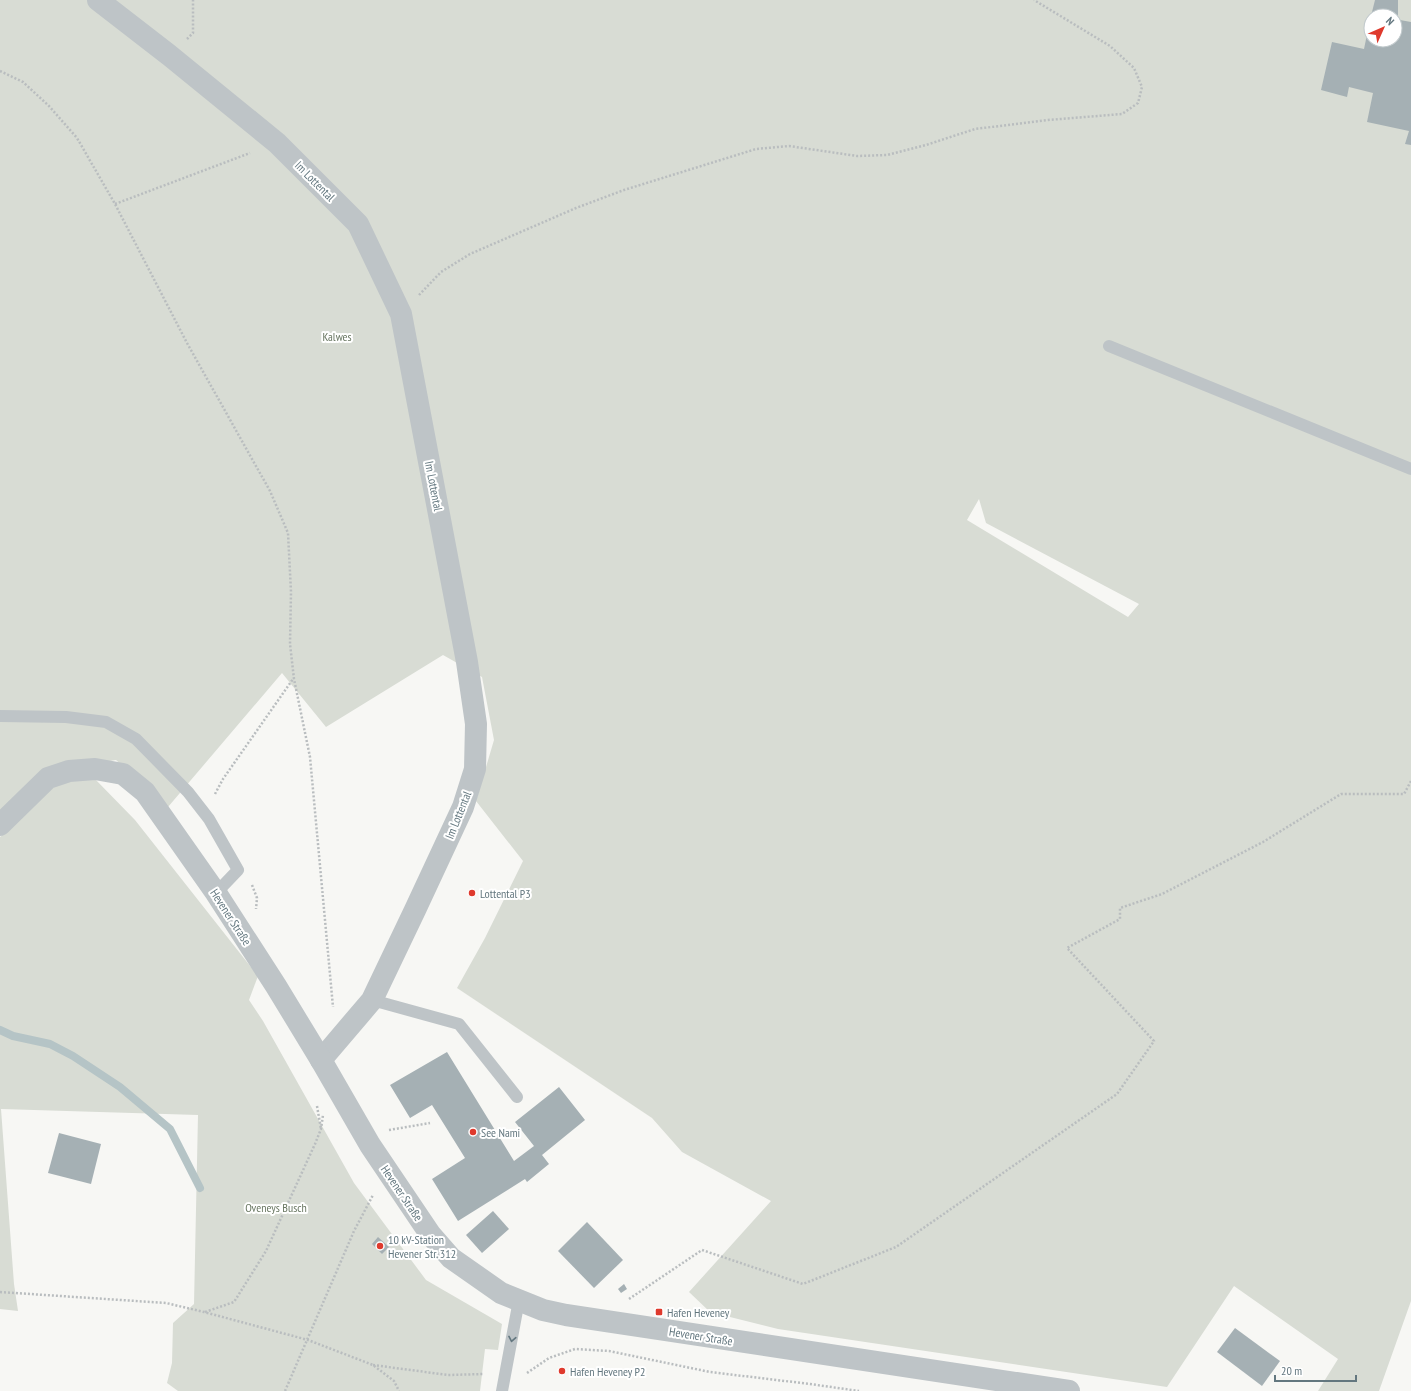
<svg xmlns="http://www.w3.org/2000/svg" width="1411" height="1391" font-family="'PT Sans Narrow',sans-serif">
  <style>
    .green { fill: #d8dcd4; fill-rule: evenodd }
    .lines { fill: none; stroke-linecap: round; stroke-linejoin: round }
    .stream { stroke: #b5c4c6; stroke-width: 8 }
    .building { fill: #a5b0b4 }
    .path { stroke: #b9bdbf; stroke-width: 2.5; stroke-dasharray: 2 2; stroke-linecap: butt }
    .service { stroke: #bec4c7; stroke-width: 12 }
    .minor { stroke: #bec4c7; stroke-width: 22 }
    .tertiary { stroke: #bec4c7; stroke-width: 22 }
    .oneway { stroke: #63777f }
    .poi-dot { fill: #df3a2d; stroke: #fff; stroke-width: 1.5 }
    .labels { text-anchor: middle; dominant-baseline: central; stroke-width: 4; stroke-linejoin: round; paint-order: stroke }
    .street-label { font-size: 12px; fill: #63777f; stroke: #fff }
    .park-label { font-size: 12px; fill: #697762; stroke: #fff }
    .poi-label { font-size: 12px; fill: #63777f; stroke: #fff; text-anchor: start }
  </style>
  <rect width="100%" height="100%" fill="#f7f7f4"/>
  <g class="green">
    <path d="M0,0H1411V1301L1379,1391H1318L1338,1359L1234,1286L1167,1387L778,1329L710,1312L689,1292L771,1201L682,1152L652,1118L457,988L485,938L523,861L476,801L494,740L482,677L443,655L326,727L282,673L168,807L116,760L41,772L0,812ZM1371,16H1395V40H1371ZM979,499L986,523L1139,604L1128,617L967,520Z"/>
    <polygon points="95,779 135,820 258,976 249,1000 263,1021 354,1183 426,1280 502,1324 498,1350 485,1349 480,1391 178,1391 167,1383 172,1363 173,1323 194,1304 198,1115 1,1109 14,1284 18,1311 0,1309 0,837 56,782"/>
  </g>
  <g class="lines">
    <polyline class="stream" points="0,1030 13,1036 50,1044 73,1056 120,1087 170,1129 200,1188"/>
  </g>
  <g class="building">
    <polygon points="1375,0 1398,0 1398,21 1399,21 1400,20 1411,22 1411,145 1405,144 1409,131 1367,122 1373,93 1349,87 1347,97 1321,90 1332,42 1364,49 1370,20 1371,40 1395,40 1395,16 1371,16"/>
    <polygon points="447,1052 514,1161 534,1146 515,1122 559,1087 585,1120 542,1155 549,1164 527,1182 525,1179 458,1221 432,1179 465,1158 432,1105 410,1118 390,1085"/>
    <polygon points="59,1133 101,1144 91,1184 48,1173"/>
    <polygon points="493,1211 509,1229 482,1253 466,1235"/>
    <polygon points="587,1222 623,1260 594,1288 558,1251"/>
    <polygon points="378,1237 389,1247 382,1254 372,1244"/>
    <polygon points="624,1284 627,1289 621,1293 618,1289"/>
    <polygon points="1235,1328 1280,1361 1262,1386 1217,1352"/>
  </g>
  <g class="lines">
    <g class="path">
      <polyline points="187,39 193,33 193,0"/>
      <polyline points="0,71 23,82 49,106 77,138 115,204 187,343 270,491 288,533 291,592 290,644 294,679 310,757 333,1007"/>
      <polyline points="115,204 250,153"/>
      <polyline points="419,295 441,272 470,254 576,208 624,190 756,149 789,146 857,156 887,155 926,145 975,129 1048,120 1122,114 1138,103 1142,87 1134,68 1110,46 1034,0"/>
      <polyline points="215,794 223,779 293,679"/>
      <polyline points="252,885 257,898 256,909"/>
      <polyline points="317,1106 321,1129"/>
      <polyline points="389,1130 430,1123"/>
      <polyline points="0,1292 166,1303 204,1312 308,1340 373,1365 394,1381 399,1391"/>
      <polyline points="629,1299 702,1250 803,1284 896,1247 1117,1094 1154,1041 1067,948 1120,919 1120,908 1162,894 1263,842 1341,794 1404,794 1411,781"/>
      <polyline points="205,1312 234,1302 266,1251 315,1144 321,1129 323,1115"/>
      <polyline points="373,1365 448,1375 484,1374"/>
      <polyline points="527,1373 549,1358 575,1349 609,1351 710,1372 810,1384 859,1391"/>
      <polyline points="285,1391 354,1231 373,1195"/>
    </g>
    <g class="service">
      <polyline points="1109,346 1411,469"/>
      <polyline points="0,716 66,717 106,722 136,739 188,792 209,819 238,870 216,893"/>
      <polyline points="372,1000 459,1024 517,1097"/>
      <polyline points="502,1391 519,1300"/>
    </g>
    <polyline class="minor" points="98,0 169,55 277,143 358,224 401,314 467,662 476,724 475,769 463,807 415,910 372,1000 321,1060"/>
    <polyline class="tertiary" points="0,825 48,778 69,771 95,769 123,774 145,792 216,893 276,986 321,1060 370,1145 430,1234 451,1258 501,1293 543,1310 566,1315 1069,1391"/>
  </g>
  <defs><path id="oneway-chevron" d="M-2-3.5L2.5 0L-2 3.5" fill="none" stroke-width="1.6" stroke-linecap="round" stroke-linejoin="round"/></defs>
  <use class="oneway" href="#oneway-chevron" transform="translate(512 1339) rotate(101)"/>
  <g class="poi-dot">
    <circle cx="472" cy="893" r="4"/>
    <circle cx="473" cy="1132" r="4"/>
    <circle cx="380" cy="1246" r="4"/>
    <rect x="655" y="1308" width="8" height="8" rx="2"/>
    <circle cx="562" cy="1371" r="4"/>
  </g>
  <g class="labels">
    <g class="street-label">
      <text transform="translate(315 181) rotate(45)">Im Lottental</text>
      <text transform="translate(434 486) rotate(79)">Im Lottental</text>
      <text transform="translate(458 815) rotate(-68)">Im Lottental</text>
      <text transform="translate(231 917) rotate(57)">Hevener Straße</text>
      <text transform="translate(402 1193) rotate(56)">Hevener Straße</text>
      <text transform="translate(701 1336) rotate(9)">Hevener Straße</text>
    </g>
    <g class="park-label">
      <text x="337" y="336">Kalwes</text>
      <text x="276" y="1207">Oveneys Busch</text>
    </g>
    <g class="poi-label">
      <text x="480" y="893">Lottental P3</text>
      <text x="481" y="1132">See Nami</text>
      <text x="388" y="1239">10 kV-Station<tspan x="388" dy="14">Hevener Str. 312</tspan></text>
      <text x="667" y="1312">Hafen Heveney</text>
      <text x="570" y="1371">Hafen Heveney P2</text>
    </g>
  </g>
  <g transform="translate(1383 28) rotate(45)"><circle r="19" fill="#ffffff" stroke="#c1c9cc"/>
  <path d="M0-3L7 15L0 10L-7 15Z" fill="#df3a2d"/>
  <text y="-6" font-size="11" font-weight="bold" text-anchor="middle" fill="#63777f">N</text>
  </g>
  <path d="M1275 1375v6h81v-6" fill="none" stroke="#63777f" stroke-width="2"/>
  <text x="1281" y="1375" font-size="12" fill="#63777f" stroke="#ffffff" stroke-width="3" paint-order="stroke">20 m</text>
</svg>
